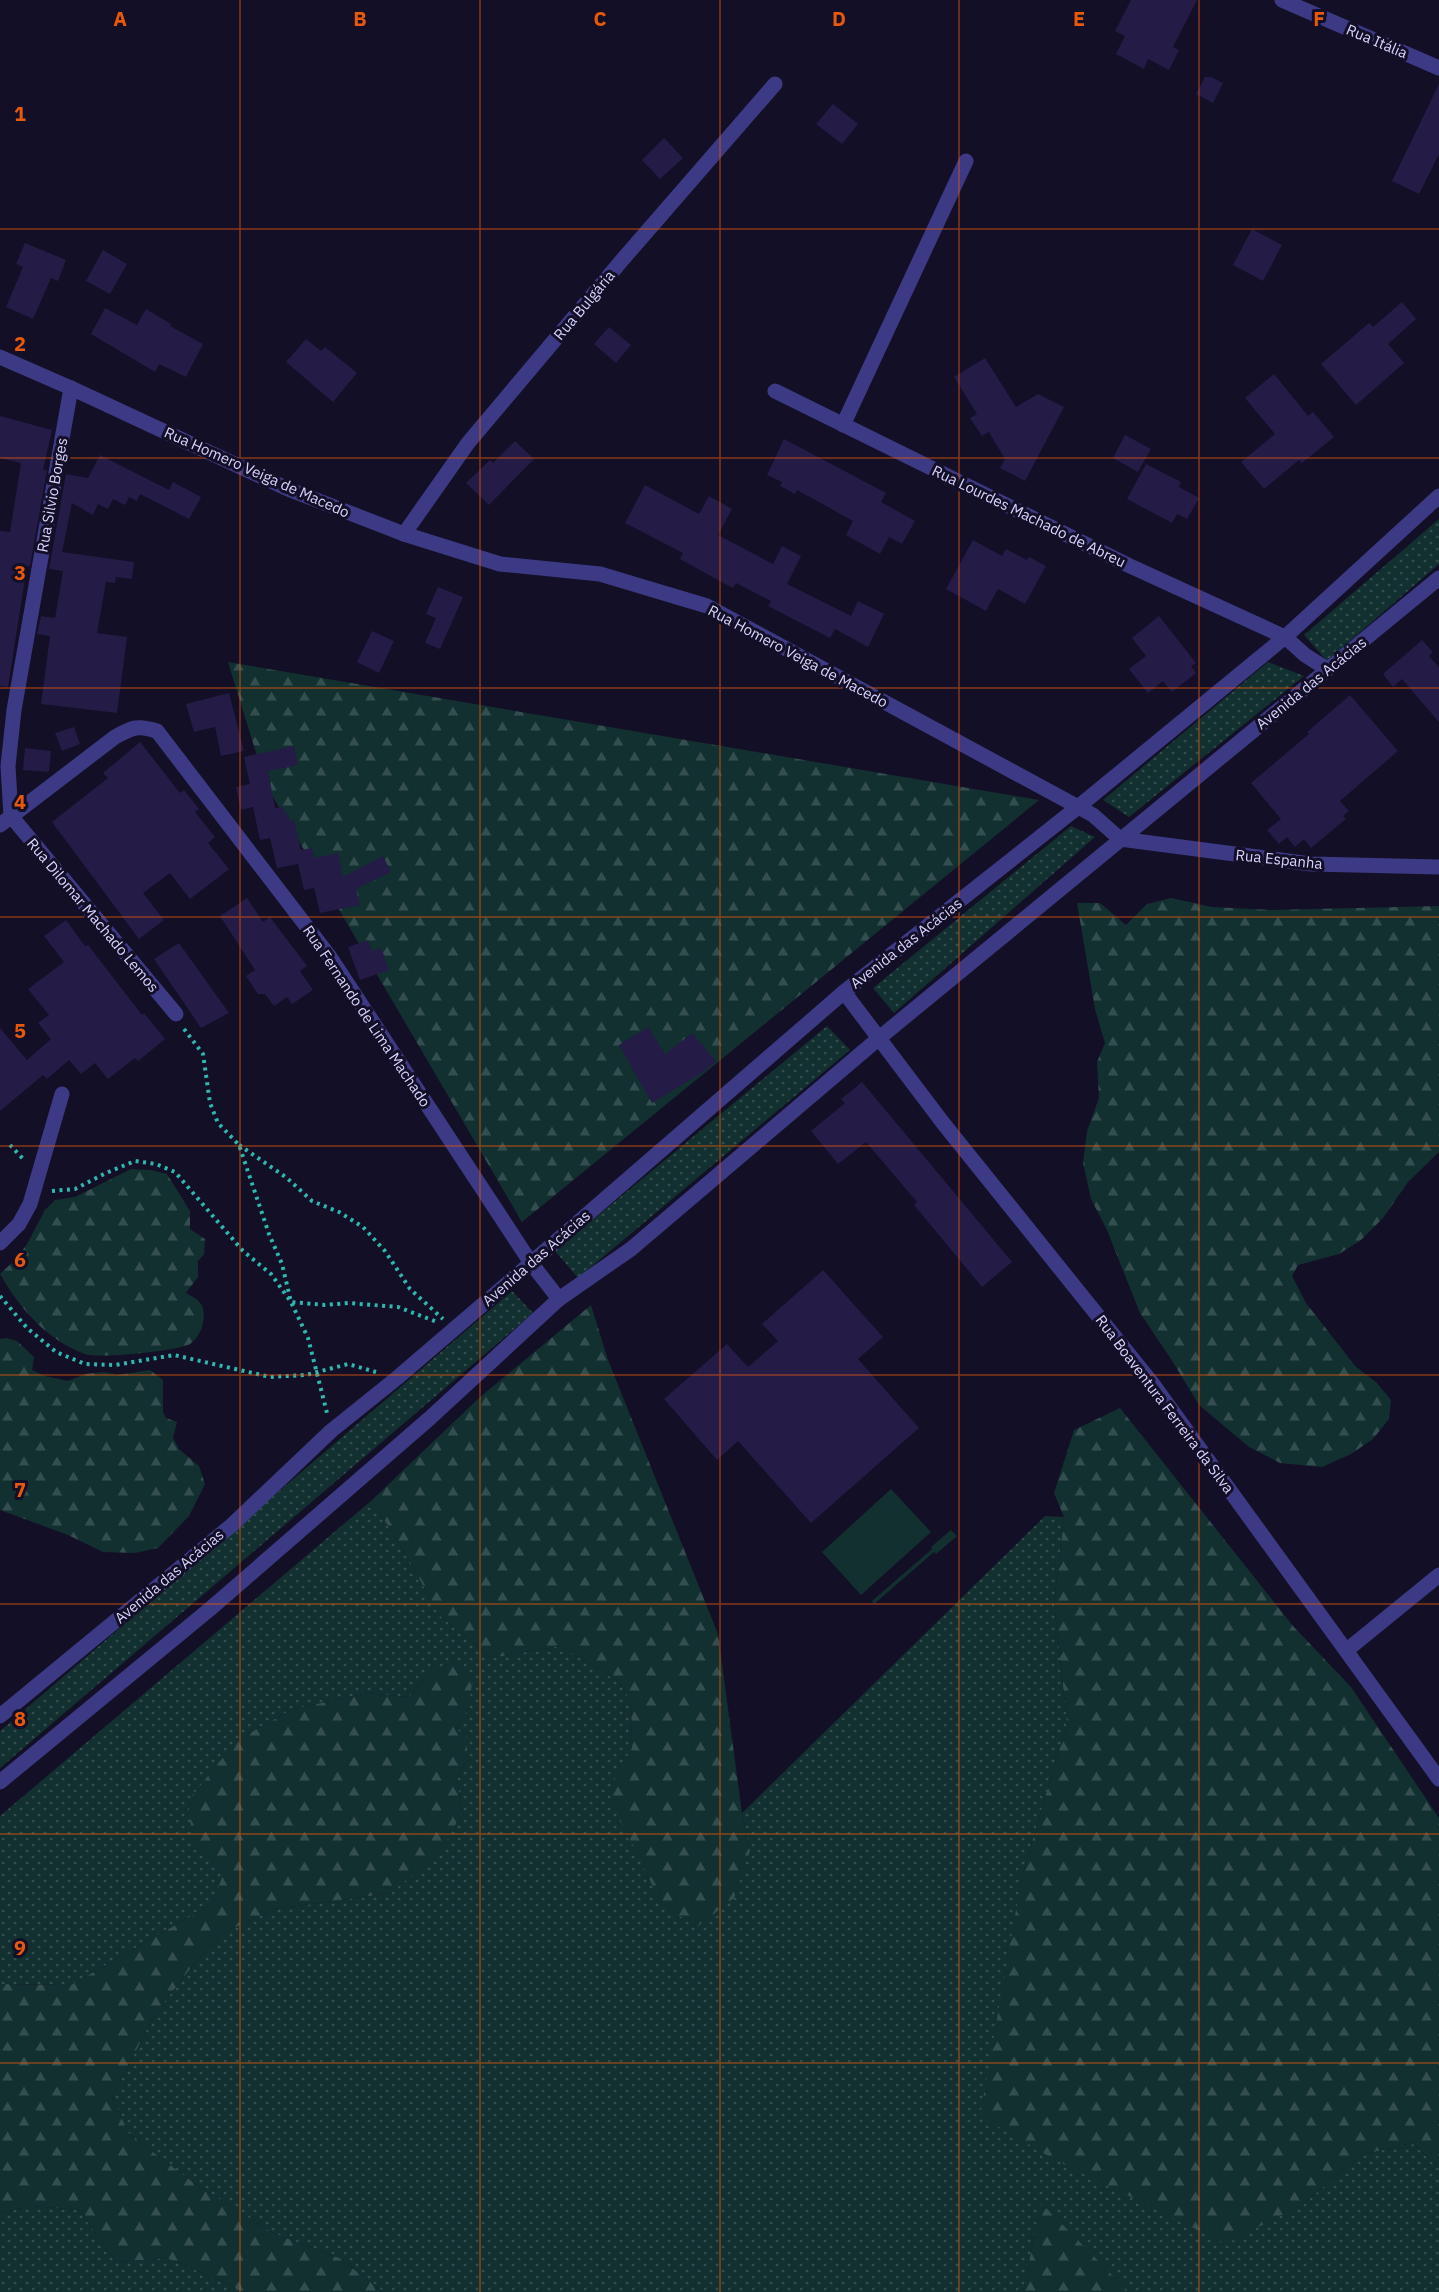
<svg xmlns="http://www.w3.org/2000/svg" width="1439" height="2292" font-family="'IBM Plex Sans',sans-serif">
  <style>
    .grass { fill: url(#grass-dots) }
    .forest { fill: url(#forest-firs) }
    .pitch { fill: #12302f }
    .building { fill: #241b47 }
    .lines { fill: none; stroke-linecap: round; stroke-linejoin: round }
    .path { stroke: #2fb8b0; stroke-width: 4; stroke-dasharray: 3 4.5; stroke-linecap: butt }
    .minor { stroke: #3d3a85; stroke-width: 15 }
    .tertiary { stroke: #3d3a85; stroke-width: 15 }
    .grid { fill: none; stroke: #e8590c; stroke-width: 1.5; stroke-opacity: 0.55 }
    .labels { text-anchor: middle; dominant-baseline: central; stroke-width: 6; stroke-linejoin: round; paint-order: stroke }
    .street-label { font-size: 15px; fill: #d9d4ff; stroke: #130f26 }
    .grid-label { font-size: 20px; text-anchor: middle; font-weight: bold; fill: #e8590c; stroke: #130f26; stroke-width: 6; stroke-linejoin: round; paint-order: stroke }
  </style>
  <defs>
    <pattern id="grass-dots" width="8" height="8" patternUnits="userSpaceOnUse" patternTransform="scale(1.5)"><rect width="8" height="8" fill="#12302f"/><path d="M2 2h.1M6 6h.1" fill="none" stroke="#344d4e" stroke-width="1.8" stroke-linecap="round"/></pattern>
    <pattern id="forest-firs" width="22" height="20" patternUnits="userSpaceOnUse" patternTransform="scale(1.5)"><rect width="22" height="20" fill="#12302f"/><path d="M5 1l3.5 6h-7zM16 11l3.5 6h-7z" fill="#344d4e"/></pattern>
  </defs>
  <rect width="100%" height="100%" fill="#130f26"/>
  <g class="grass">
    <polygon points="1439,519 1439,564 1327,661 1304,635"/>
    <polygon points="1268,662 1304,676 1129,817 1103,800"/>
    <polygon points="1071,826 1095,837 894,1013 873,988"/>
    <polygon points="827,1026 850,1050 578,1278 555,1251"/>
    <polygon points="512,1291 533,1313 0,1768 0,1731"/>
    <polygon points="372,1500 411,1563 438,1614 491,1658 561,1646 619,1682 631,1701 632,1748 609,1791 750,1851 742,1813 1045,1516 1064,1517 1054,1602 1067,1723 1022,1876 1303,2204 1361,2155 1412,2143 1439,2168 1439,2292 1129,2292 1041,2204 1023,2292 384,2292 339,2258 273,2233 194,2183 129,2134 112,2097 155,2014 190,1969 221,1934 275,1909 391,1893 462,1812 457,1779 468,1759 456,1729 469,1707 429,1672 409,1697 368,1693 293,1709 237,1740 193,1847 224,1875 212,1904 71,1985 0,1984 0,1816"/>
    <polygon points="31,2206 79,2210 116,2262 167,2258 233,2286 240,2292 0,2292 0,2213"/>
  </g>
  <g class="forest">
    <polygon points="228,662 1039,800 522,1222 266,785"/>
    <polygon points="1171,898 1212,907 1272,910 1439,906 1439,1152 1408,1182 1383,1218 1361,1240 1339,1254 1298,1265 1292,1276 1306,1303 1356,1367 1376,1382 1391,1400 1389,1419 1373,1439 1351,1454 1322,1467 1280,1463 1249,1447 1199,1405 1171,1359 1140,1313 1107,1230 1091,1199 1083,1163 1087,1131 1099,1098 1097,1062 1105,1043 1095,1009 1077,903 1100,903 1126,925 1147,904"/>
    <path d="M131,1169L151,1170L167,1174L190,1211V1229L205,1239L204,1254L198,1261V1277L186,1293C191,1296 198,1299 201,1304C208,1315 201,1337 190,1344C179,1351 98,1359 85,1354C47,1340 20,1309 0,1274L17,1258L27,1244L45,1210L55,1200L75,1197Z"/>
    <polygon points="591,1305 608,1360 718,1634 742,1813 750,1851 734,1898 697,1927 662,1905 619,1817 608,1791 632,1748 631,1701 619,1682 561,1646 491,1658 438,1614 411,1563 372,1500 479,1398"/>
    <polygon points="6,1338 17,1341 34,1357 32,1370 45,1376 68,1381 85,1374 104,1372 118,1375 150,1370 163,1380 163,1412 166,1418 177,1422 173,1438 179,1449 199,1466 205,1484 189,1516 158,1548 135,1553 103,1552 68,1535 0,1510 0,1339"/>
    <polygon points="1120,1408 1293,1626 1351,1687 1439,1818 1439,2168 1412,2143 1361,2155 1303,2204 1226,2244 1050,2157 980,2116 1022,1876 1067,1723 1054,1602 1064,1517 1054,1493 1074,1430"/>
    <polygon points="457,1661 473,1675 469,1707 456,1729 466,1735 468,1759 457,1779 462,1812 442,1850 391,1893 275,1909 221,1934 190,1969 155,2014 112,2097 129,2134 194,2183 273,2233 339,2258 384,2292 240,2292 233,2286 167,2258 116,2262 79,2210 31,2206 0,2213 0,1984 71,1985 212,1904 223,1875 193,1847 188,1801 237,1740 293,1709 368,1693 409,1697 429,1672"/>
    <polygon points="1041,2203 1129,2292 1023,2292"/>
  </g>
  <g class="pitch">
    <polygon points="891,1489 931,1532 861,1595 822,1552"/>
    <polygon points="951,1530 957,1536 936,1554 934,1552 874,1604 872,1601 932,1549 931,1547"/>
  </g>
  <g class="building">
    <polygon points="1131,0 1197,0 1173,47 1179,50 1169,70 1148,59 1144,69 1116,54 1125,36 1115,31"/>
    <polygon points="1205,77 1211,77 1223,83 1213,103 1196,94"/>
    <polygon points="1439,84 1439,154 1419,194 1392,181"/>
    <polygon points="833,104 858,124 842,144 816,124"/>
    <polygon points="664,138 683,158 660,179 642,160"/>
    <polygon points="1252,229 1282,245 1263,281 1233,265"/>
    <polygon points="25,243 66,260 58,281 51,278 33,319 6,307 23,267 16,264"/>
    <polygon points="103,250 127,264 110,294 86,281"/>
    <polygon points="1402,302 1416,319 1388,344 1404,363 1356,405 1321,364 1369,323 1373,327"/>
    <polygon points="105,308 137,325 146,309 171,324 170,326 203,344 186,377 159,364 155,372 91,334"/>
    <polygon points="609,327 631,345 616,363 594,344"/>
    <polygon points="306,339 321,351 325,347 357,373 333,402 286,362"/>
    <polygon points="985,358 1016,407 1038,394 1064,407 1025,481 1000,468 1005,459 989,432 982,436 970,418 977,414 954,377"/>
    <polygon points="1274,374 1308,416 1313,412 1334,437 1302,463 1299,460 1264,489 1241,462 1275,434 1245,398"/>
    <polygon points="0,416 52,430 43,470 47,470 30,566 27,566 8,687 0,686 0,531 10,532 21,463 0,458"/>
    <polygon points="1125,435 1151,449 1138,472 1113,458"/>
    <polygon points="784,439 886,493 881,502 915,521 902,544 889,537 880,554 846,535 853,521 797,490 795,494 780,486 782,482 767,475"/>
    <polygon points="515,441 534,459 489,505 466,483 490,460 493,463"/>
    <polygon points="100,455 169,490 173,482 201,497 189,519 140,494 137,501 129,497 125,505 113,499 108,509 98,504 93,515 72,503 62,552 134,562 132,579 116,577 115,583 106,582 97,633 127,637 117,713 41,704 50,636 37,634 41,616 55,618 63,571 49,569 66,474 88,478"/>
    <polygon points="1146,464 1181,482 1179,487 1199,498 1187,519 1177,514 1172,523 1127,499"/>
    <polygon points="645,485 699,514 709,496 732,509 718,535 773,564 782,546 801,556 787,584 851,616 858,601 884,614 868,647 835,629 830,638 768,606 771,601 736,583 733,588 716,579 680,559 683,553 625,523"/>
    <polygon points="973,540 1002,556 1006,549 1027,560 1029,557 1046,566 1025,604 998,589 986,611 946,589"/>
    <polygon points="438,587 463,597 440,649 425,643 436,618 426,614"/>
    <polygon points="1159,616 1196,663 1191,666 1196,673 1172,692 1163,681 1148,693 1129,669 1146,656 1132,638"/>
    <polygon points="372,631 394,641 379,673 357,662"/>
    <polygon points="1422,640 1433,652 1429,656 1439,667 1439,722 1402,679 1393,687 1383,674"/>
    <polygon points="229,693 244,751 221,756 215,727 194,732 186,704"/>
    <polygon points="1350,695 1398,751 1340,801 1349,811 1343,816 1346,819 1311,848 1304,839 1295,847 1287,837 1279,844 1267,830 1281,819 1251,783 1309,734 1307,732"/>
    <polygon points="74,727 80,744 62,751 55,733"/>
    <polygon points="140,742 180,793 184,790 199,809 195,812 215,837 208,843 229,869 190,899 170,873 143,893 164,920 139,939 52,822 108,778 103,773"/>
    <polygon points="294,746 298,765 268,771 275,808 283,807 285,814 288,813 290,821 294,820 301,850 312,848 315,858 338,853 343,877 383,856 391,872 356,889 360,905 320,913 314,888 304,890 298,864 277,868 270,838 260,840 253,807 241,810 236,787 250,784 244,757"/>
    <polygon points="25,748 51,751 49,772 23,770"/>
    <polygon points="247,898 263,922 270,917 307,966 300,971 313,990 292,1004 287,997 274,1006 265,994 258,994 246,976 255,970 220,916"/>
    <polygon points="66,920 85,946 88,945 142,1015 144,1013 165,1039 138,1061 135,1058 108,1079 95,1063 81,1074 69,1060 47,1079 43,1075 0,1111 0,1028 27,1060 51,1039 38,1023 49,1015 28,989 64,962 44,936"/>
    <polygon points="368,940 372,951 381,948 389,970 360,980 348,947"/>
    <polygon points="179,943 229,1013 201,1028 154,959"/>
    <polygon points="648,1027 665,1054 692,1033 716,1061 703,1072 652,1103 619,1045"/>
    <polygon points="862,1082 1012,1262 982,1287 914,1205 917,1202 866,1142 838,1164 811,1131 845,1103 841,1099"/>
    <polygon points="823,1270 883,1337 858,1359 919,1428 811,1523 738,1441 717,1460 664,1399 727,1344 748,1367 778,1341 762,1324"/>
  </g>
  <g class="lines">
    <g class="path">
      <polyline points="184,1029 203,1054 210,1103 218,1123 239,1145 269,1234 282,1264 291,1302 308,1338 327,1413"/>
      <polyline points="10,1145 25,1161"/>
      <polyline points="239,1145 287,1178 312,1201 339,1212 363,1227 385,1251 410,1289 443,1319"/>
      <polyline points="52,1191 75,1189 106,1173 135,1161 156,1164 175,1172 243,1251 271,1274 291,1302 325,1305 348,1303 398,1307 437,1322"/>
      <polyline points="0,1296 27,1328 56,1352 85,1364 115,1365 174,1355 270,1377 306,1375 348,1364 376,1372"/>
    </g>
    <g class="minor">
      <polyline points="1282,0 1439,68"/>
      <polyline points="71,388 14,710 8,766 11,816 176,1014"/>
      <polyline points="775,391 1130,566 1285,637 1305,655 1327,669"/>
      <polyline points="843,425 966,161"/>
      <polyline points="404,534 468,443 623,259 775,84"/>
      <path d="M0,825L115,737C133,727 138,725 157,731L330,957L531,1263L559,1299"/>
      <polyline points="1120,839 1311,864 1439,867"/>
      <polyline points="0,1243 19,1224 30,1204 62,1094"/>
      <polyline points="1347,1650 1439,1575"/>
    </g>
    <g class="tertiary">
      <polyline points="0,357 71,388 288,489 404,534 500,564 600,574 707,606 1093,815 1120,839"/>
      <polyline points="844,992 943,1123 1152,1383 1439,1779"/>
      <polyline points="0,1716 232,1525 331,1431 397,1378 531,1263 844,992 1078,807 1285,637 1439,496"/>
      <polyline points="0,1782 210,1609 430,1418 559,1299 631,1249 878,1039 1439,578"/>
    </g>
  </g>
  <path class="grid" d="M240,0V2292M480,0V2292M720,0V2292M959,0V2292M1199,0V2292M0,229H1439M0,458H1439M0,688H1439M0,917H1439M0,1146H1439M0,1375H1439M0,1604H1439M0,1834H1439M0,2063H1439"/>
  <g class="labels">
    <g class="street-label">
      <text transform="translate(1377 41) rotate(23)">Rua Itália</text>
      <text transform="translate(584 305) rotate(-50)">Rua Bulgária</text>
      <text transform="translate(257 472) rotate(24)">Rua Homero Veiga de Macedo</text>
      <text transform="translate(52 495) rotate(-80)">Rua Silvio Borges</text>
      <text transform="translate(1029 516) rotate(26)">Rua Lourdes Machado de Abreu</text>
      <text transform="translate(798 656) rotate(28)">Rua Homero Veiga de Macedo</text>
      <text transform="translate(1311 683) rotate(-39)">Avenida das Acácias</text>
      <text transform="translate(1279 859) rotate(6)">Rua Espanha</text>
      <text transform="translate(93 915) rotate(50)">Rua Dilomar Machado Lemos</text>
      <text transform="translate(906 943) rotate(-38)">Avenida das Acácias</text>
      <text transform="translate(367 1016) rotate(56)">Rua Fernando de Lima Machado</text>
      <text transform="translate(536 1258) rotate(-41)">Avenida das Acácias</text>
      <text transform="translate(1165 1404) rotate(53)">Rua Boaventura Ferreira da Silva</text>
      <text transform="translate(169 1576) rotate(-40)">Avenida das Acácias</text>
    </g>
  </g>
  <g class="grid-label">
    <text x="120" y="26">A</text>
    <text x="360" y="26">B</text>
    <text x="600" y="26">C</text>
    <text x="839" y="26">D</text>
    <text x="1079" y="26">E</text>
    <text x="1319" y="26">F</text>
    <text x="20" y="121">1</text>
    <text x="20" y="351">2</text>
    <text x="20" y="580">3</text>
    <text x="20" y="809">4</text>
    <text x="20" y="1038">5</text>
    <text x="20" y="1267">6</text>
    <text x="20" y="1497">7</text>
    <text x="20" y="1726">8</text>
    <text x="20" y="1955">9</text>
  </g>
</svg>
